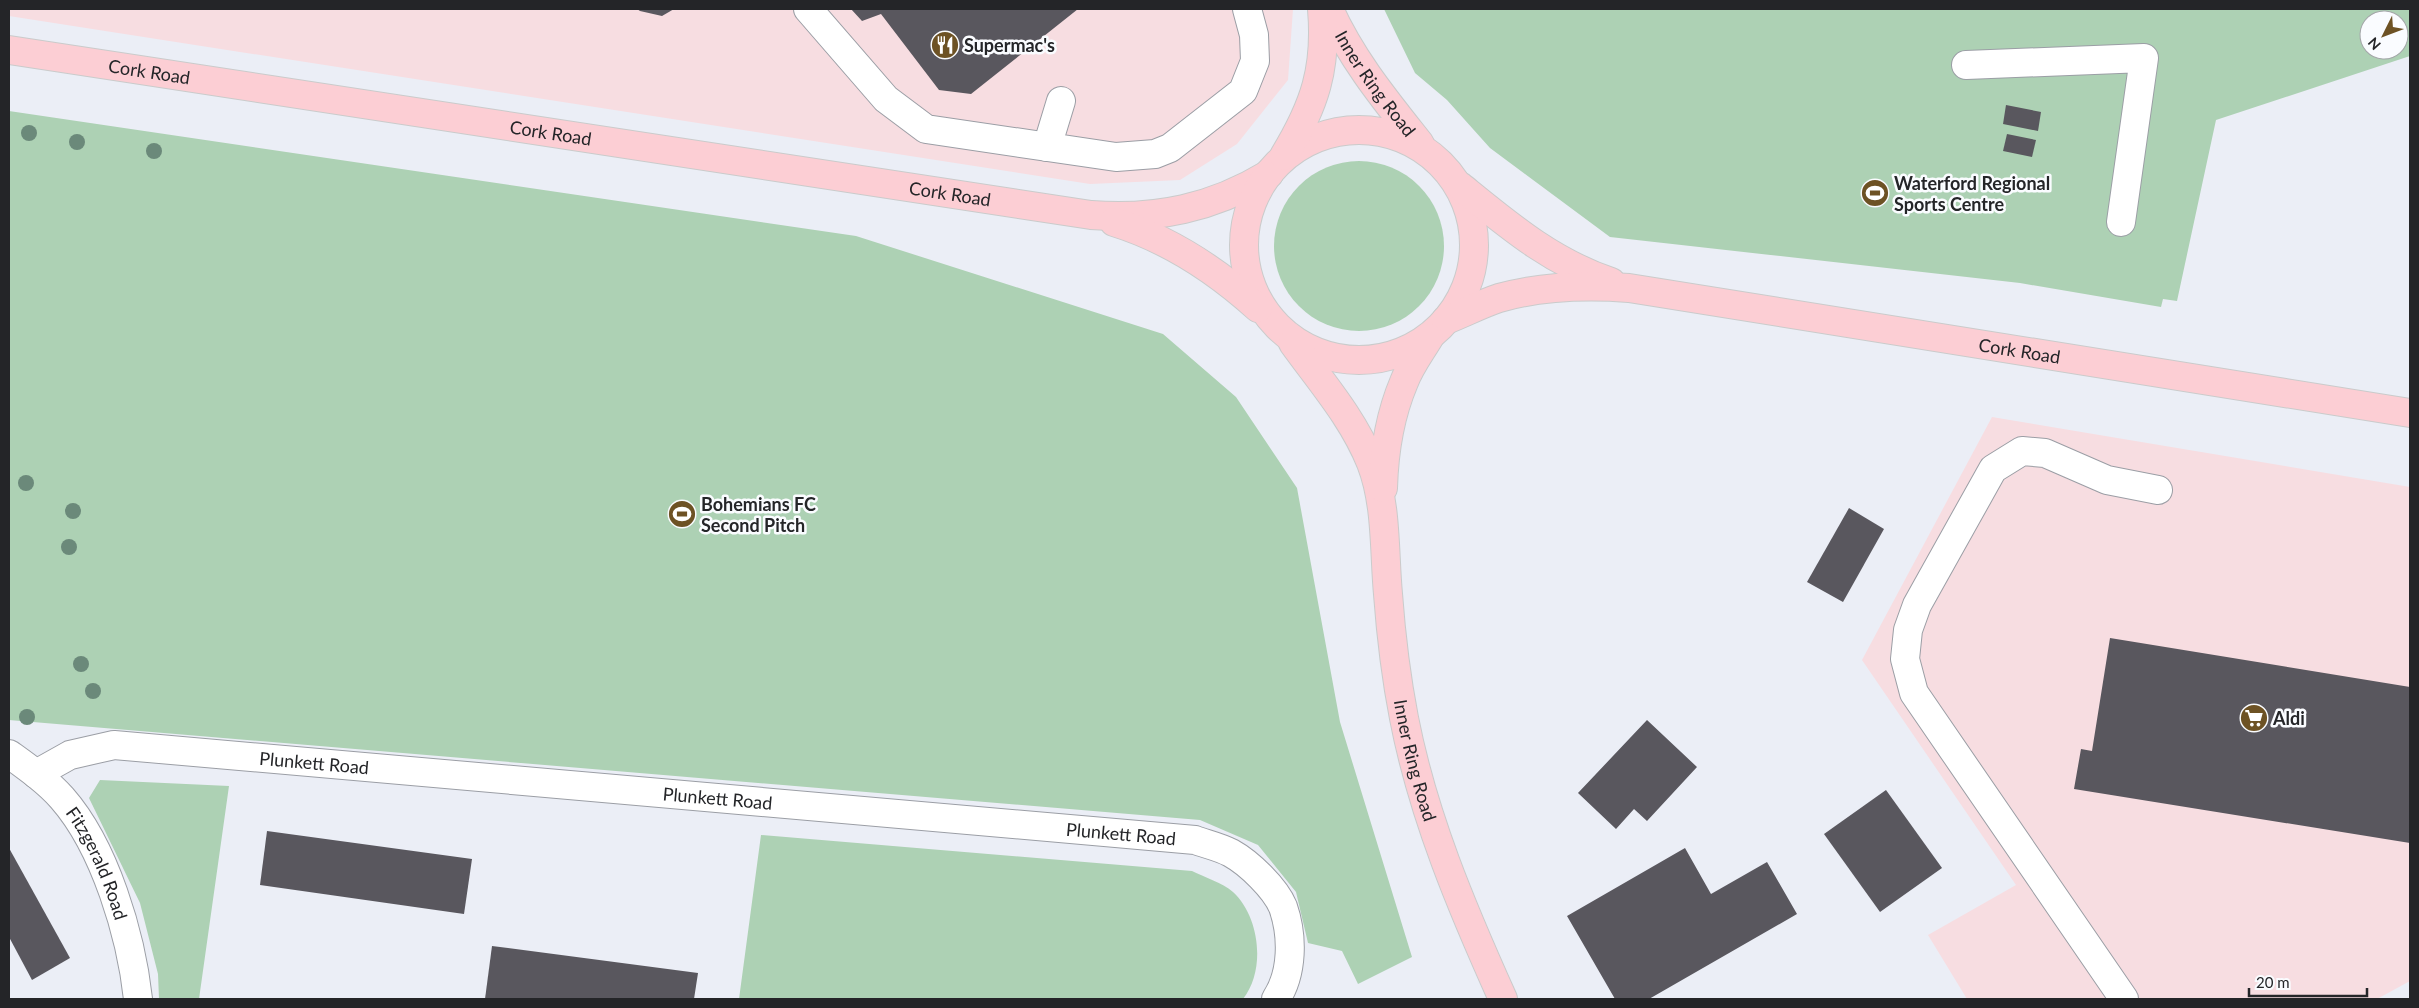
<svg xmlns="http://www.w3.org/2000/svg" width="2419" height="1008" font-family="Lato,sans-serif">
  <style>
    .commercial { fill: #f7dde1 }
    .green { fill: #add1b4; fill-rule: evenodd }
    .building { fill: #59575e }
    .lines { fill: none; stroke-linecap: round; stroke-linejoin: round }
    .minor-casing { stroke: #9b9ea5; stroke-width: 30 }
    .major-casing { stroke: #cacbcb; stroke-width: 30 }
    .minor { stroke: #fff; stroke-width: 28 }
    .major { stroke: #fcced4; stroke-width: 28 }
    .tree { fill: #6b897a }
    .labels { text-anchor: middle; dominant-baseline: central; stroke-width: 5; stroke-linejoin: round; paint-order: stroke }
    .poi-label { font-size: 18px; font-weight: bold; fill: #242528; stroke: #fafcff; text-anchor: start }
    .street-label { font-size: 18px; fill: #242528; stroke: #fafcff }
  </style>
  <rect width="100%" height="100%" fill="#ebeef6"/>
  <g class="commercial">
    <polygon points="9,9 1293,9 1288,80 1237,144 1180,180 1090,184 9,16"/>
    <polygon points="1992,417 2410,487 2410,981 2377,999 1967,999 1928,935 2016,885 1862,660"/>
  </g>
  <g class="green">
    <path d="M1384,9H2410V56L2216,120L2177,301L2163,299L2161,307L2020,283L1610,237L1490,148L1447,100L1415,73ZM2369,20H2399V50H2369Z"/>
    <polygon points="9,111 856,236 1163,334 1236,397 1297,488 1340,722 1412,957 1358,984 1342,951 1308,943 1296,892 1258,845 1200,820 9,720"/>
    <circle cx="1359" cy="246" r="85"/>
    <polygon points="100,780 229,786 199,999 159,999 158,974 140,903 89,798"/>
    <path d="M761,835L1192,871C1204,877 1223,883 1233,892C1260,917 1266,970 1243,999H739Z"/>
  </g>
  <g class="building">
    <polygon points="637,9 674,9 662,16 640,11"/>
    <polygon points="851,9 1078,9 971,94 939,90 881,14 862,21"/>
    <polygon points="2006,105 2041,112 2038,131 2003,124"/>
    <polygon points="2007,134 2036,140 2032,157 2003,151"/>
    <polygon points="1849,508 1884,529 1843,602 1807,582"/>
    <polygon points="2110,638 2410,687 2410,843 2074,789 2081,749 2092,751"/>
    <polygon points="1647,720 1697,767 1647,821 1634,809 1616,829 1578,793"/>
    <polygon points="1886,790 1942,868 1880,912 1824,834"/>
    <polygon points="267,831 472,859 464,914 260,885"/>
    <polygon points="9,848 70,958 32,980 9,937"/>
    <polygon points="1685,848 1711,894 1767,862 1797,914 1649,999 1615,999 1567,916"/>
    <polygon points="492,946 698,973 694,999 485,999"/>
  </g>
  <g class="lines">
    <defs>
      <g id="minor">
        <polyline points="808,9 886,99 926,129 1116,157 1155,154 1170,148 1243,91 1255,61 1254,35 1247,9"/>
        <polyline points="1966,65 2144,58 2121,222"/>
        <polyline points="1047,147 1061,101"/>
        <path id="s1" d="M9,754C27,767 47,781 62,798C105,847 131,935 138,999"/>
        <path id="s2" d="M36,774L70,755L114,745L1195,840C1206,844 1220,847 1231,853C1249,863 1275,888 1283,907C1293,936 1293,973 1276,999"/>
        <polyline points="2124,999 1914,693 1905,659 1908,630 1917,605 1993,469 2022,451 2045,453 2107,480 2158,490"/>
      </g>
      <g id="major">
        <path id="s3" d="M1329,9C1352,60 1386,101 1420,144"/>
        <path id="s4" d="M9,50L1091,215C1156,220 1213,208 1269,174"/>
        <circle cx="1359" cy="245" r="115"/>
        <path d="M1284,156C1315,105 1327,68 1322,9"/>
        <path d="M1460,186C1508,225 1551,262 1611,282"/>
        <path d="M1114,222C1169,239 1216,270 1258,308"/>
        <path id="s5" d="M1446,320C1464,313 1481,304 1499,298C1541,286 1586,285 1629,288L2410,413"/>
        <path id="s6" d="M1293,343C1321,382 1353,418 1371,463C1387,504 1384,551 1388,594C1391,635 1396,677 1404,718C1423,816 1462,908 1503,999"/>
        <path d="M1383,488C1384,453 1390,415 1404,382C1410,366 1420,353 1429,338"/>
      </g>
    </defs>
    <use href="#minor" class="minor-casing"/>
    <use href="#major" class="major-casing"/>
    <use href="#minor" class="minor"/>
    <use href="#major" class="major"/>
  </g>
  <g class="tree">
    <circle cx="29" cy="133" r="8"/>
    <circle cx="77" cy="142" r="8"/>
    <circle cx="154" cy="151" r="8"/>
    <circle cx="26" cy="483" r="8"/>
    <circle cx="73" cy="511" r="8"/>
    <circle cx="69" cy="547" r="8"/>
    <circle cx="81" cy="664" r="8"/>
    <circle cx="93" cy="691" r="8"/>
    <circle cx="27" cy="717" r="8"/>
  </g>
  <defs>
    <symbol id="restaurant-disc" viewBox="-11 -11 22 22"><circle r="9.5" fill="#6d5224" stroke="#fafcff"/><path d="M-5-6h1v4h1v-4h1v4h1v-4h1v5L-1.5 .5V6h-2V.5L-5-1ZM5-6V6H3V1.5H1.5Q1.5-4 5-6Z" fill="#fff"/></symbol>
    <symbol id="stadium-disc" viewBox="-11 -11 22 22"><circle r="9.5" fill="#6d5224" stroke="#fafcff"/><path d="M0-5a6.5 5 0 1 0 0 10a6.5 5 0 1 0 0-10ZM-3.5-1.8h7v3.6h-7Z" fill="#fff"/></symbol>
    <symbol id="supermarket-disc" viewBox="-11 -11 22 22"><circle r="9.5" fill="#6d5224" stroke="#fafcff"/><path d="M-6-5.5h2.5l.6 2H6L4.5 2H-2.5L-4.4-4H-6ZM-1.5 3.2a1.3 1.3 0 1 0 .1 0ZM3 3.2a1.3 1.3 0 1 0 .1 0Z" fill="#fff"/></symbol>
  </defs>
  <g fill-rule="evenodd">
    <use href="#restaurant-disc" x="929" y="29" width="32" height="32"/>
    <use href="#stadium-disc" x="1859" y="177" width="32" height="32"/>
    <use href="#stadium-disc" x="666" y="498" width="32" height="32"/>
    <use href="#supermarket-disc" x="2238" y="702" width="32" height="32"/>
  </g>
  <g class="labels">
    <g class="poi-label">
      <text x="964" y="45">Supermac's</text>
      <text x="1894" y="183">Waterford Regional<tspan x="1894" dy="21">Sports Centre</tspan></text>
      <text x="701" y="504">Bohemians FC<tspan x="701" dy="21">Second Pitch</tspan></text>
      <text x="2273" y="718">Aldi</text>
    </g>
    <g class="street-label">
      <text stroke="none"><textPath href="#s4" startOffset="142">Cork Road</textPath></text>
      <text stroke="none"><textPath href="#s3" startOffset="88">Inner Ring Road</textPath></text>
      <text stroke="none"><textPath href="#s4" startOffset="548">Cork Road</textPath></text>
      <text stroke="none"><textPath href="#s4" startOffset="952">Cork Road</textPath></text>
      <text stroke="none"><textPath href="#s5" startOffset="584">Cork Road</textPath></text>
      <text stroke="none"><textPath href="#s6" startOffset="445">Inner Ring Road</textPath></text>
      <text stroke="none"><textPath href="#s2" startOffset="285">Plunkett Road</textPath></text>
      <text stroke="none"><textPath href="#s2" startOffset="690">Plunkett Road</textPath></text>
      <text stroke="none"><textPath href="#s2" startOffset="1095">Plunkett Road</textPath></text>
      <text stroke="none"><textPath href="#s1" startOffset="144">Fitzgerald Road</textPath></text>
    </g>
  </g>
  <rect width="2419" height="1008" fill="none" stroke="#242528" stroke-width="20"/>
  <g transform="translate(2384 35) rotate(228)"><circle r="24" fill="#fafcff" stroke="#a4a6a9"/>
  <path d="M0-4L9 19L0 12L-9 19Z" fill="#6d5224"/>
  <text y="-8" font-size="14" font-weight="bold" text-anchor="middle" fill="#242528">N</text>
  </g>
  <path d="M2249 988v8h118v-8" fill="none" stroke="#242528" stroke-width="2.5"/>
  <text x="2256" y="988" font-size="15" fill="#242528" stroke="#fafcff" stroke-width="4" paint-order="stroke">20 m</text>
</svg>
